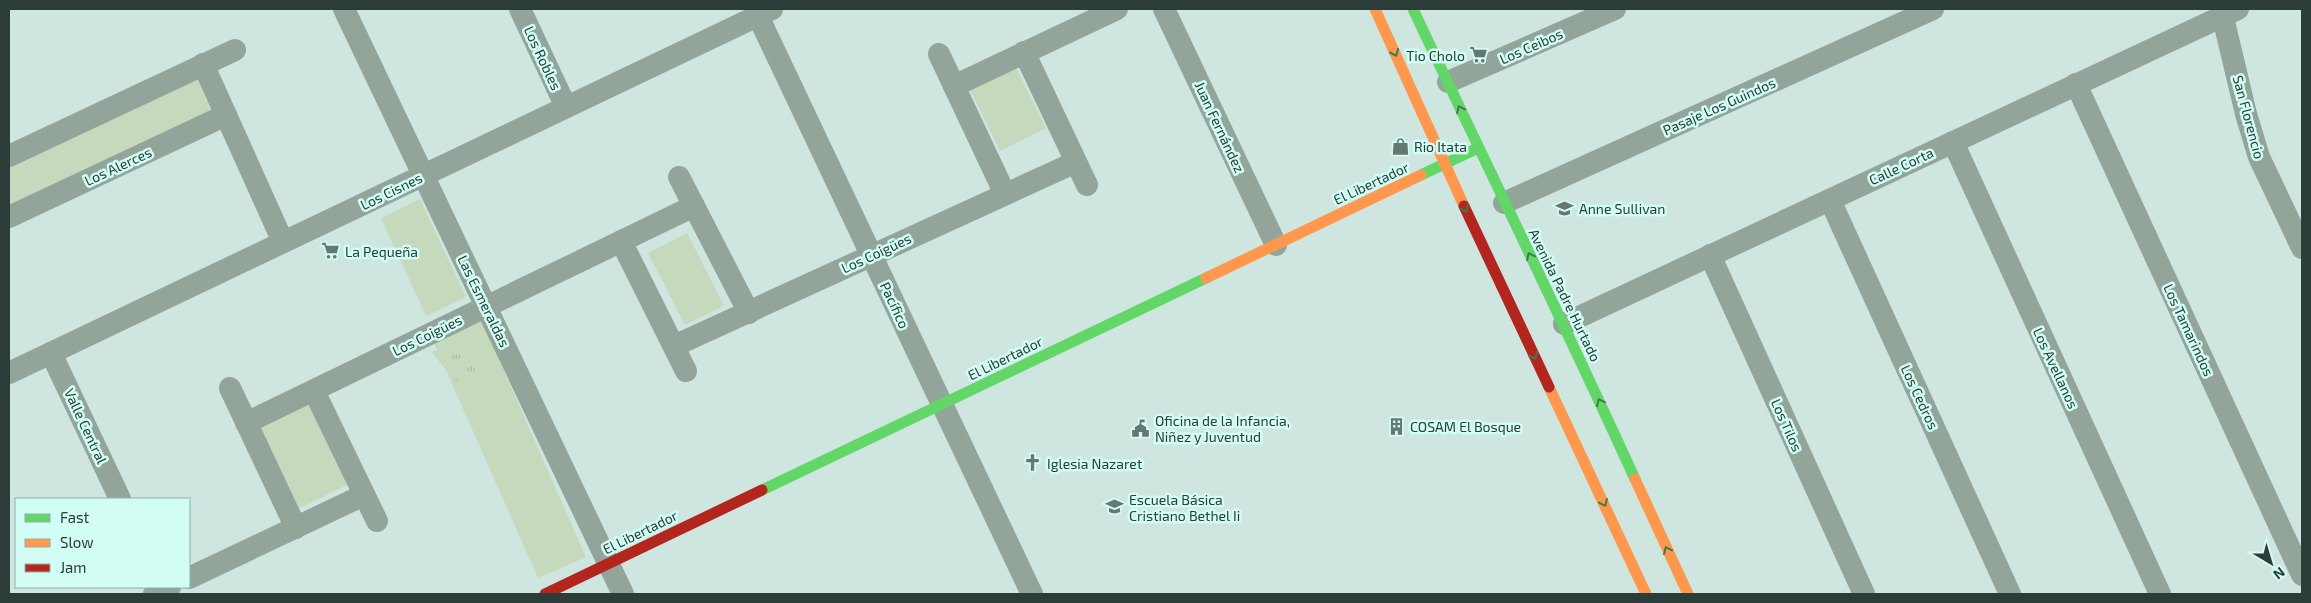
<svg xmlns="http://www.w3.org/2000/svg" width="2311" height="603" font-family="'Exo 2',sans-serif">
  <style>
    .grass { fill: #c6d9bc }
    .park { fill: url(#park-tufts) }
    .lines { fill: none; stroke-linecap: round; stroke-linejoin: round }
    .street { stroke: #93a49a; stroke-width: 22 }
    .fast { stroke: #63d668; stroke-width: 11 }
    .slow { stroke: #ff974d; stroke-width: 11 }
    .jam { stroke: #b3261e; stroke-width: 11 }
    .oneway { stroke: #417a4c }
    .labels { text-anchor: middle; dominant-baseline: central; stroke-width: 5; stroke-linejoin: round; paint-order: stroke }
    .street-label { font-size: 14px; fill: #2b3c39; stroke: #d1fdf4 }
    .poi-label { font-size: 14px; fill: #2b3c39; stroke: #d1fdf4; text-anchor: start }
  </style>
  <defs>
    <pattern id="park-tufts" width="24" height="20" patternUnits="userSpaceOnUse" patternTransform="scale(1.25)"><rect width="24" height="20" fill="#c6d9bc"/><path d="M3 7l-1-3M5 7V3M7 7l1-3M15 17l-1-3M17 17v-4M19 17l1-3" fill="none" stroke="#aabba2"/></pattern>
  </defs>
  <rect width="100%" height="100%" fill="#cee5e0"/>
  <g class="grass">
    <polygon points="1015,66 1046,128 1000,151 969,88"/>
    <polygon points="197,77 212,112 9,209 9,165"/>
    <polygon points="420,199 466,297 426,316 381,218"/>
    <polygon points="687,233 724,306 685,325 648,253"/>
    <polygon points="481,319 586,557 538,578 433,341"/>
    <polygon points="308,402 349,484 298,509 255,426"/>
  </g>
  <polygon class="park" points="463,340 478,376 456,381 431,352"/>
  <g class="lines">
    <g class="street">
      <polyline points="344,9 623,594"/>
      <polyline points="520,9 566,107"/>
      <polyline points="1164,9 1276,245"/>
      <polyline points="2221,9 2246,114 2259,157 2302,248"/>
      <polyline points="758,16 1032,594"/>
      <polyline points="1024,52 1087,185"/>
      <polyline points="939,54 1005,194"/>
      <polyline points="203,64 283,242"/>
      <polyline points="1448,82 1615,9"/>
      <polyline points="2076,84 2302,575"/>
      <polyline points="954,86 1117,9"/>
      <polyline points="1953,142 2160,594"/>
      <polyline points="9,156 235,50"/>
      <polyline points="679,177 749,313"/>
      <polyline points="1830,200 2010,594"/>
      <polyline points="1504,203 1933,9"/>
      <polyline points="9,217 226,115"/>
      <polyline points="621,241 686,371"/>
      <polyline points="1710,255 1864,594"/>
      <polyline points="1564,324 2238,9"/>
      <polyline points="674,346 1076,162"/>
      <polyline points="51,353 120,499"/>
      <polyline points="9,373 772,9"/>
      <polyline points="230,388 296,528"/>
      <polyline points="314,391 377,521"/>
      <polyline points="246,423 694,206"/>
      <polyline points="189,578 364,495"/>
      <polyline points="154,594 170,587"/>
    </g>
    <g class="fast">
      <path d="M1413,9C1487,166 1563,321 1635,479"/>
      <polyline points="1421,175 1478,148"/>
      <polyline points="762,490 1206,278"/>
    </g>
    <g class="slow">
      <polyline points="1375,9 1464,206"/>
      <polyline points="1206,278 1421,175"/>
      <polyline points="1549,387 1646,594"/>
      <polyline points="1635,479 1688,594"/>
    </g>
    <g class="jam">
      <polyline points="1464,206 1549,387"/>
      <polyline points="545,594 762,490"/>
    </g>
  </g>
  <defs><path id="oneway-chevron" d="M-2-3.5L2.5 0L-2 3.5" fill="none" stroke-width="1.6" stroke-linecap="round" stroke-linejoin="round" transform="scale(1.25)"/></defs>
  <g class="oneway">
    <use href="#oneway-chevron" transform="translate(1395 53) rotate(66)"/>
    <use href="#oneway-chevron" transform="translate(1460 109) rotate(-115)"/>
    <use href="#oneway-chevron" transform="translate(1465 209) rotate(65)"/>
    <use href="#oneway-chevron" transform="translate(1530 256) rotate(-116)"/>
    <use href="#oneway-chevron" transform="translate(1534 356) rotate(65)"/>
    <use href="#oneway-chevron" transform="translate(1600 402) rotate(-115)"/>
    <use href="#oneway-chevron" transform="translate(1604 503) rotate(65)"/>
    <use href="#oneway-chevron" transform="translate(1667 550) rotate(-115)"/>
  </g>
  <defs>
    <symbol id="supermarket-bare" viewBox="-9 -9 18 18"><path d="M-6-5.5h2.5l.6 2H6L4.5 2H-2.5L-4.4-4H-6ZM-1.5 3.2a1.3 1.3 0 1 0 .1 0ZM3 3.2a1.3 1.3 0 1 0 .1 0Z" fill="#647773" stroke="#d1fdf4" stroke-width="2.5" paint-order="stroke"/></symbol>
    <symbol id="shop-bare" viewBox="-9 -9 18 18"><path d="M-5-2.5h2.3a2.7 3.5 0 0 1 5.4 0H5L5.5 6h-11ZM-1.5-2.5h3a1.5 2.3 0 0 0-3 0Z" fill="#647773" stroke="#d1fdf4" stroke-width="2.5" paint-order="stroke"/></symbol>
    <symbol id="school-bare" viewBox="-9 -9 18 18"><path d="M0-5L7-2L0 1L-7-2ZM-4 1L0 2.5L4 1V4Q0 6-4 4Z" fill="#647773" stroke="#d1fdf4" stroke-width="2.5" paint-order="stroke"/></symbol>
    <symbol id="building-bare" viewBox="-9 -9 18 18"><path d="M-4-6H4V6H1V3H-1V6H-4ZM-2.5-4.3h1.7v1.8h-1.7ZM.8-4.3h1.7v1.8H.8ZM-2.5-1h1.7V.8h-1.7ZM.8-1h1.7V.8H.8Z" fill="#647773" stroke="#d1fdf4" stroke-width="2.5" paint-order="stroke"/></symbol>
    <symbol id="civic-bare" viewBox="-9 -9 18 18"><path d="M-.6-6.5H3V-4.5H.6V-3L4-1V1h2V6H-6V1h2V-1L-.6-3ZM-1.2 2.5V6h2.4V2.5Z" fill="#647773" stroke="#d1fdf4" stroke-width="2.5" paint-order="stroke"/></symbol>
    <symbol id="church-bare" viewBox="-9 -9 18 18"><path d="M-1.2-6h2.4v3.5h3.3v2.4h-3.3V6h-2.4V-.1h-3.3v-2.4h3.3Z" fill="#647773" stroke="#d1fdf4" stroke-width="2.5" paint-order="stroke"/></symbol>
  </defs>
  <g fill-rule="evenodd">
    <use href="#supermarket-bare" x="1466" y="42" width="25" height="25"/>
    <use href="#shop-bare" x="1388" y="134" width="25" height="25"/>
    <use href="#school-bare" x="1552" y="196" width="25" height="25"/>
    <use href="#supermarket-bare" x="318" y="238" width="25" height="25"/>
    <use href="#building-bare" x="1384" y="414" width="25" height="25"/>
    <use href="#civic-bare" x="1128" y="416" width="25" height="25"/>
    <use href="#church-bare" x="1020" y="450" width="25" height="25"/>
    <use href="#school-bare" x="1102" y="494" width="25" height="25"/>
  </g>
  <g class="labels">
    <g class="street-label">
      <text transform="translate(1531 46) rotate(-24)">Los Ceibos</text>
      <text transform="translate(543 58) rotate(65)">Los Robles</text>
      <text transform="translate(1719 106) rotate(-24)">Pasaje Los Guindos</text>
      <text transform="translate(2249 117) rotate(75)">San Florencio</text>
      <text transform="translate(1220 127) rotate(65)">Juan Fernández</text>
      <text transform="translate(118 166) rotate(-25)">Los Alerces</text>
      <text transform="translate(1901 166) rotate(-25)">Calle Corta</text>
      <text transform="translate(1371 183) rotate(-25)">El Libertador</text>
      <text transform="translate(391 191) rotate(-26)">Los Cisnes</text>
      <text transform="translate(876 253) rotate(-25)">Los Coigües</text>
      <text transform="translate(1565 295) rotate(64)">Avenida Padre Hurtado</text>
      <text transform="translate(484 301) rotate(64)">Las Esmeraldas</text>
      <text transform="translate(895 305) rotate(65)">Pacífico</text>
      <text transform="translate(2189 330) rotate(65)">Los Tamarindos</text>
      <text transform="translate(427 335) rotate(-26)">Los Coigües</text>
      <text transform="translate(1005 358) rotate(-26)">El Libertador</text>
      <text transform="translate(2056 368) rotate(65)">Los Avellanos</text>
      <text transform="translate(1920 397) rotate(65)">Los Cedros</text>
      <text transform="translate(1787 425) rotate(66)">Los Tilos</text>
      <text transform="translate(86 426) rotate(65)">Valle Central</text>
      <text transform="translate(640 532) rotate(-26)">El Libertador</text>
    </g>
    <g class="poi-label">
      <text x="1465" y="55" text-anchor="end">Tio Cholo</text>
      <text x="1414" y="146">Rio Itata</text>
      <text x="1579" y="208">Anne Sullivan</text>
      <text x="345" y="251">La Pequeña</text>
      <text x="1155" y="420">Oficina de la Infancia,<tspan x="1155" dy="16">Niñez y Juventud</tspan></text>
      <text x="1410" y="426">COSAM El Bosque</text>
      <text x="1047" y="463">Iglesia Nazaret</text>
      <text x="1129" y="499">Escuela Básica<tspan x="1129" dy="16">Cristiano Bethel Ii</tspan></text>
    </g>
  </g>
  <rect width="2311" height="603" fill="none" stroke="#2b3c39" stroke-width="20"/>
  <rect x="15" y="498" width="175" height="90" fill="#d1fdf4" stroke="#8fb0a9"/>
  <rect x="25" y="514" width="25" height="8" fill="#63d668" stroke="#8fb0a9"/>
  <text x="60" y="523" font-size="15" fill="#2b3c39">Fast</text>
  <rect x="25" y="539" width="25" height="8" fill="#ff974d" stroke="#8fb0a9"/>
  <text x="60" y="548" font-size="15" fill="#2b3c39">Slow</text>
  <rect x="25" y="564" width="25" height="8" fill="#b3261e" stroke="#8fb0a9"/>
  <text x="60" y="573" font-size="15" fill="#2b3c39">Jam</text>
  <g transform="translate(2271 563) rotate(142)" stroke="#d1fdf4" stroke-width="4" paint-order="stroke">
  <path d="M0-4L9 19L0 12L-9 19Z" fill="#2b3c39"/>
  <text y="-8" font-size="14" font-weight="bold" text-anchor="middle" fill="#2b3c39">N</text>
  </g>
</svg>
